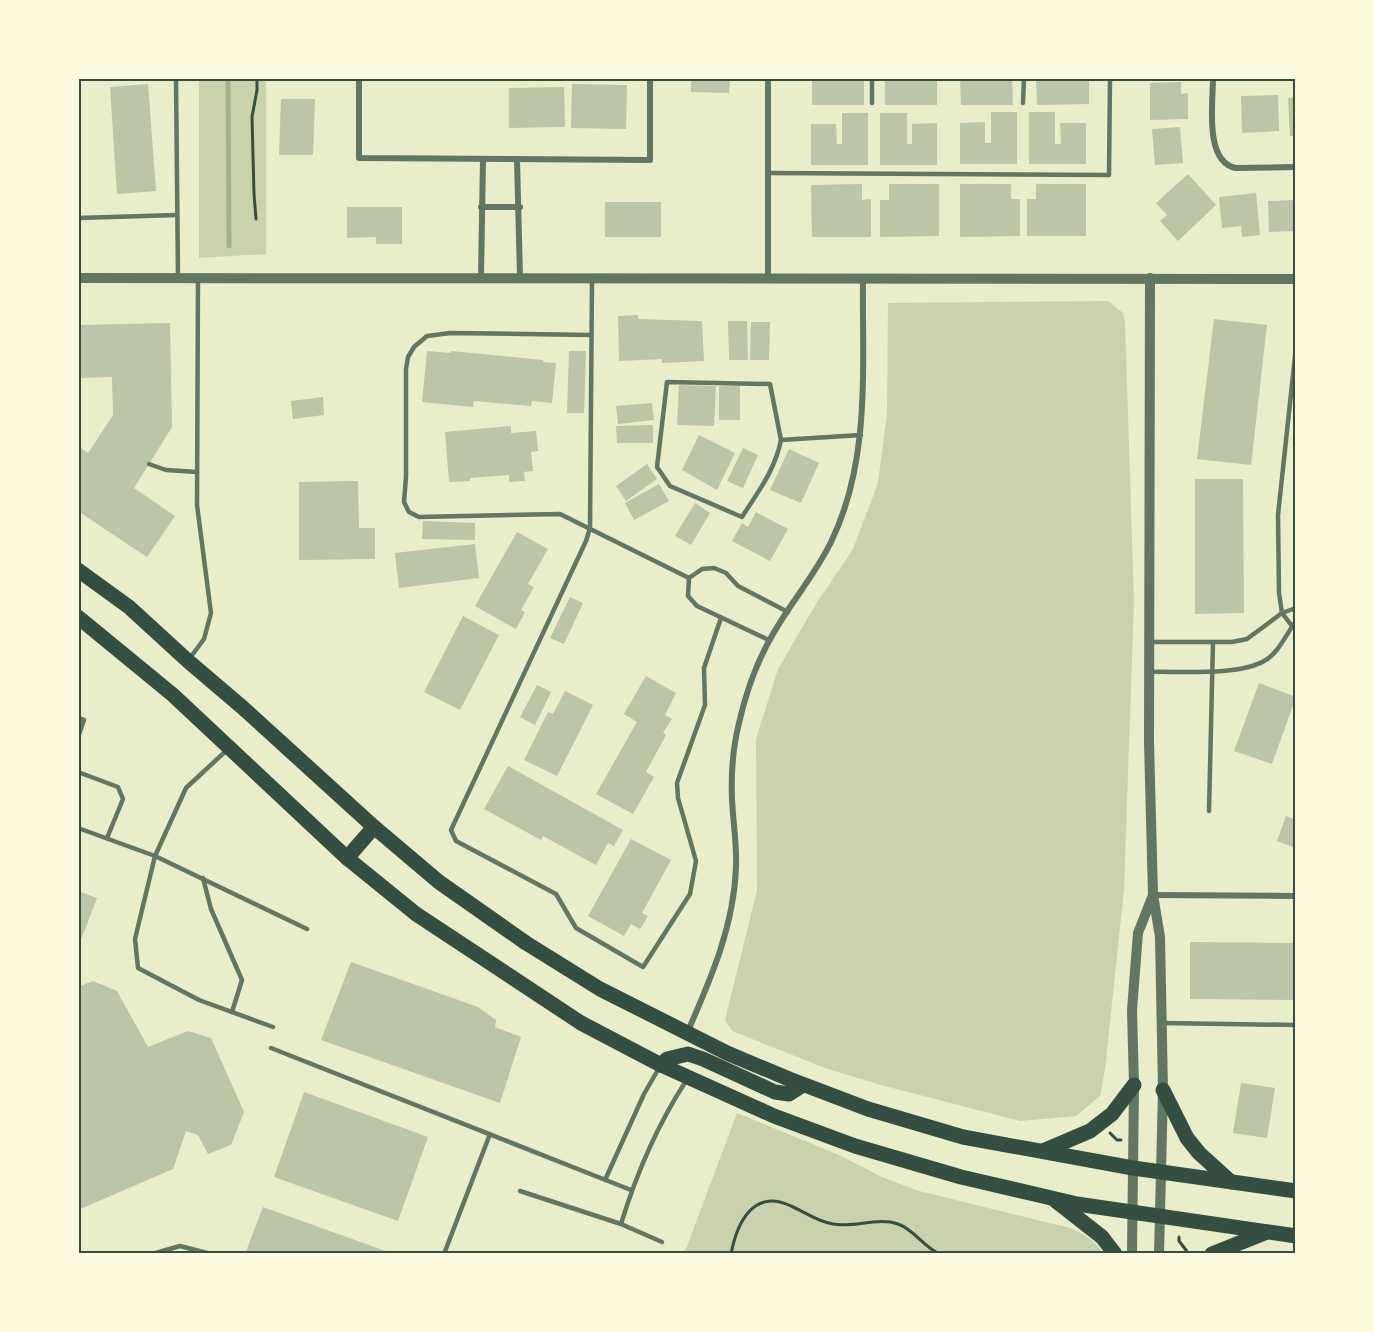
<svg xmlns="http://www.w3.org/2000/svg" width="1374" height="1332" font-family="'IBM Plex Sans',sans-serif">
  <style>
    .green { fill: #cad2ad }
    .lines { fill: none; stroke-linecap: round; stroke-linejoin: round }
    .stream { stroke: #a3b18a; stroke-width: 5 }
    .building { fill: #bcc5a7 }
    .path { stroke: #344e41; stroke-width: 3 }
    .service { stroke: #617663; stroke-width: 4.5 }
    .minor { stroke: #617663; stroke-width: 6 }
    .tertiary { stroke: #617663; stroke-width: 10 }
    .primary { stroke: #344e41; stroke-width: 15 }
    .neatline { fill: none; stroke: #344e41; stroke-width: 2 }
  </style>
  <rect width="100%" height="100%" fill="#e9edc9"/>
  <g class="green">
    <polygon points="199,78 266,78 266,254 199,258"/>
    <polygon points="1108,301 1123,313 1125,322 1134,601 1124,890 1105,1069 1100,1096 1076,1116 1020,1121 881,1085 825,1068 732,1031 725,1020 757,890 756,739 778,669 816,604 853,549 878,483 887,413 888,303"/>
    <path d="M737,1113L839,1155L882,1177L919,1191L1070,1228C1085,1234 1095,1241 1104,1254H684Z"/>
  </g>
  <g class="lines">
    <polyline class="stream" points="228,78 229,246"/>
  </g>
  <g class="building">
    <polygon points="691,78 730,78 729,93 691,92"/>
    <polygon points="864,78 864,105 812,105 812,79"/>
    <polygon points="885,78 937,79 937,105 885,105"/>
    <polygon points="1012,78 1013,105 961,105 960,79"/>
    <polygon points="1036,78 1089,78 1089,104 1037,105"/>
    <polygon points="1181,82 1181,94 1188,93 1188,119 1150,120 1150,83"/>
    <polygon points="148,84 156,191 117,194 110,87"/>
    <polygon points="572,84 627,85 626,129 571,128"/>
    <polygon points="564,87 565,127 509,128 509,88"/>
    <polygon points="1278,95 1279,131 1242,133 1241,96"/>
    <polygon points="1296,97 1296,136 1290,136 1288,98"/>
    <polygon points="281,99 315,99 313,155 279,155"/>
    <polygon points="991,112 1017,112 1017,164 960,164 960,123 985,122 985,143 991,143"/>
    <polygon points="1029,112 1055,112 1055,144 1061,144 1060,123 1086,123 1086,164 1029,164"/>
    <polygon points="842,113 868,113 868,165 811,165 811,124 836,124 837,144 842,144"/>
    <polygon points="880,113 907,113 907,144 912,144 912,124 937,123 937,165 880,165"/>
    <polygon points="1180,127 1183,163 1155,165 1152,129"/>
    <polygon points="1188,174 1216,205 1178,241 1160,221 1167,215 1156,203"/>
    <polygon points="862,184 862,200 871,199 871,237 812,237 811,185"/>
    <polygon points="889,184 939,184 939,236 880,237 880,200 889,200"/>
    <polygon points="960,184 1011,184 1011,199 1020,199 1020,236 960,237"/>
    <polygon points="1036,184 1086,184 1086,236 1027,236 1027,199 1036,199"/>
    <polygon points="1256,193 1260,235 1242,237 1241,226 1222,228 1219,197"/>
    <polygon points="1296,200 1296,231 1269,232 1268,201"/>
    <rect x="605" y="202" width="56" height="35"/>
    <polygon points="347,207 402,207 402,244 376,244 376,237 347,238"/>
    <polygon points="638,315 638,319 702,321 704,361 662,363 662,359 619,361 618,316"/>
    <polygon points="1214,319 1267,325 1251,465 1197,459"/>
    <polygon points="728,321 747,321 748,360 729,360"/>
    <polygon points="751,322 770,322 769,360 750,360"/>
    <polygon points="170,323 172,427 134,488 175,516 147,557 78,511 78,446 88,453 113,415 112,377 78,378 78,325"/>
    <polygon points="427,351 451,353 451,351 543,360 543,362 556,363 552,403 532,401 531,406 474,401 473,407 422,402"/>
    <polygon points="569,351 586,351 584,413 567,413"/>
    <polygon points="679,385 716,386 714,426 677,425"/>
    <polygon points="740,385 740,420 719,420 719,386"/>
    <polygon points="323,397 324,415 293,419 291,401"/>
    <polygon points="652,403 654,420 618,424 616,406"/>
    <polygon points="653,425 653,443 617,443 616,426"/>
    <polygon points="511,426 511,433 536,431 538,451 531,452 533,471 524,472 525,481 509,482 509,475 470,478 470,481 449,482 445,432"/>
    <polygon points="699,435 735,453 717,490 682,470"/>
    <polygon points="743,448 758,455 743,488 727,481"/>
    <polygon points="789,449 819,463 801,503 770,490"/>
    <polygon points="647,464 657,479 626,501 616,486"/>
    <polygon points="1195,479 1243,479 1244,613 1195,614"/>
    <polygon points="358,481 359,528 375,528 375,559 299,560 299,482"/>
    <polygon points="659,484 669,501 634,520 625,503"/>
    <polygon points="695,503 710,513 691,545 675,536"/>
    <polygon points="756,512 788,529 770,561 732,541 742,523 748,527"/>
    <polygon points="423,521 475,523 475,540 422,539"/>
    <polygon points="517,532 548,549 528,584 534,587 521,610 525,612 516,629 475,606"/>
    <polygon points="475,544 479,578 399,588 395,553"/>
    <polygon points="570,597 583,603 564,644 550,638"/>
    <polygon points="463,616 499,635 460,710 424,692"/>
    <polygon points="646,676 676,693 665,715 672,719 663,733 666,735 646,772 654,777 633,814 596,794 637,722 624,714"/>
    <polygon points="1259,683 1296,697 1272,764 1234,751"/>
    <polygon points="537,685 551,692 535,725 520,717"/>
    <polygon points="565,691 593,705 557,776 524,760 548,712 553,714"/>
    <polygon points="508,766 623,830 614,846 608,843 596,865 543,836 541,840 484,809"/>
    <polygon points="1286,816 1296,820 1296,848 1277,841"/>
    <polygon points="631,839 671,860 642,913 648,916 640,929 631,924 624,936 588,916"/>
    <polygon points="78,891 97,898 78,948"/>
    <polygon points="1190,942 1296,943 1296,1000 1190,999"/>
    <polygon points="351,962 478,1007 496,1020 495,1027 521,1037 500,1103 321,1040"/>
    <polygon points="93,981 117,991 148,1047 188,1031 211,1038 244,1112 231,1145 208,1154 198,1135 186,1131 173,1169 78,1210 78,987"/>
    <polygon points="1241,1083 1275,1088 1267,1138 1233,1133"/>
    <polygon points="304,1092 428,1137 398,1221 274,1177"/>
    <polygon points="263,1207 394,1254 245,1254"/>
  </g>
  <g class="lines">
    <g class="path">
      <polyline points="256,219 254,194 252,117 257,90 257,78"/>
      <polyline points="1110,1133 1117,1140 1121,1140"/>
      <polyline points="1179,1237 1179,1241 1189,1254"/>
      <path d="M731,1254C737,1223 753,1188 791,1206C805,1212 818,1222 833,1224C854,1228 878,1217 898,1224C915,1230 924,1248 940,1254"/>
    </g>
    <g class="service">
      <polyline points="176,78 178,278"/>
      <polyline points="872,103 872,78"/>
      <polyline points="1023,103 1024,78"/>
      <polyline points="769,173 1109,175 1110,78"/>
      <polyline points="78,218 177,215"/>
      <polyline points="592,280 590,528 586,541 451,830 456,841 556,894 576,928 643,967 690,894 696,861 678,798 677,783 705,705 704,668 721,618"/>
      <polyline points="591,335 450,333 427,336 414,347 408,357 406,369 406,477 404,502 409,512 419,517 560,514 689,578"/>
      <path d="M781,440C775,470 758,492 742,517L670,486L657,467L667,382L770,384L781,440L861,435"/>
      <polyline points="149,464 166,470 197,472"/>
      <polyline points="1292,626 1282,613 1279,593 1278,515 1296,347"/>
      <polyline points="769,640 697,606 688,596 689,578 702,569 714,568 726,573 738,586 788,612"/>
      <polyline points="1151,642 1232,642 1247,639 1282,613 1296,608"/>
      <polyline points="190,658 204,639 211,613 197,505 198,278"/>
      <path d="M1149,672C1179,671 1239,676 1264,661C1279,653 1286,634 1296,621"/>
      <polyline points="78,718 84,720 78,737"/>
      <polyline points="228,749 186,788 155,856 135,939 138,968 199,1000 273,1027"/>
      <polyline points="78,772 118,787 123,799 107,838"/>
      <polyline points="1209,811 1213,642"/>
      <polyline points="78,828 155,856 307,929"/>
      <polyline points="203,878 211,909 242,980 232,1012"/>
      <polyline points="1163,1023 1296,1025"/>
      <polyline points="271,1048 631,1190"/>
      <polyline points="605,1180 644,1094 659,1068"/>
      <path d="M520,1191L621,1224C636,1175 658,1124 686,1081"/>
      <polyline points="621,1224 662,1242"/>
      <polyline points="152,1254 180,1246 211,1254"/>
      <polyline points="444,1254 490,1134"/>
    </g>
    <g class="minor">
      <polyline points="359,78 359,158 650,160 650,78"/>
      <path d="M1213,78C1213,103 1204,162 1236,168L1296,167"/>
      <polyline points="517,160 520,277"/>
      <polyline points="481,207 520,207"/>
      <polyline points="481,277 483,160"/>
      <polyline points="768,279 768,78"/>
      <polyline points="1153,895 1296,896"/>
      <path d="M688,1031C711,978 734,926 736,867C737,844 733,822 732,799C731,774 733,747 739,723C746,692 757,661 773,634C791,602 815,575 831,542C871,460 862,367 863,279"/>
    </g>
    <g class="tertiary">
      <polyline points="78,278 1296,279"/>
      <polyline points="1150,278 1149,742 1153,895 1160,937 1163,1090 1159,1254"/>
      <polyline points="1132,1254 1134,1085 1132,1010 1138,933 1153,895"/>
    </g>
    <g class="primary">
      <polyline points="78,570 129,607 188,661 242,707 374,827 439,882 526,943 600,989 727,1053 789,1079 868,1109 963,1137 1133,1168 1296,1191"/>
      <polyline points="78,617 173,695 347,858 416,914 581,1023 661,1065 774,1116 855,1146 961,1177 1077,1204 1296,1236"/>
      <polyline points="347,858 374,827"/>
      <polyline points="661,1065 667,1059 688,1054 703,1059 775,1092 789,1094 803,1085"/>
      <polyline points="1163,1090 1187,1138 1199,1153 1231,1182"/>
      <polyline points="1043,1151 1090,1131 1112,1114 1134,1085"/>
      <polyline points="1056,1201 1102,1237 1115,1254"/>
      <polyline points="1212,1254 1267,1232"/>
    </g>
  </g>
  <rect width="1374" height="1332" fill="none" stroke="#fefae0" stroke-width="159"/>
  <rect x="80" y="80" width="1214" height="1172" class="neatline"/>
</svg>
